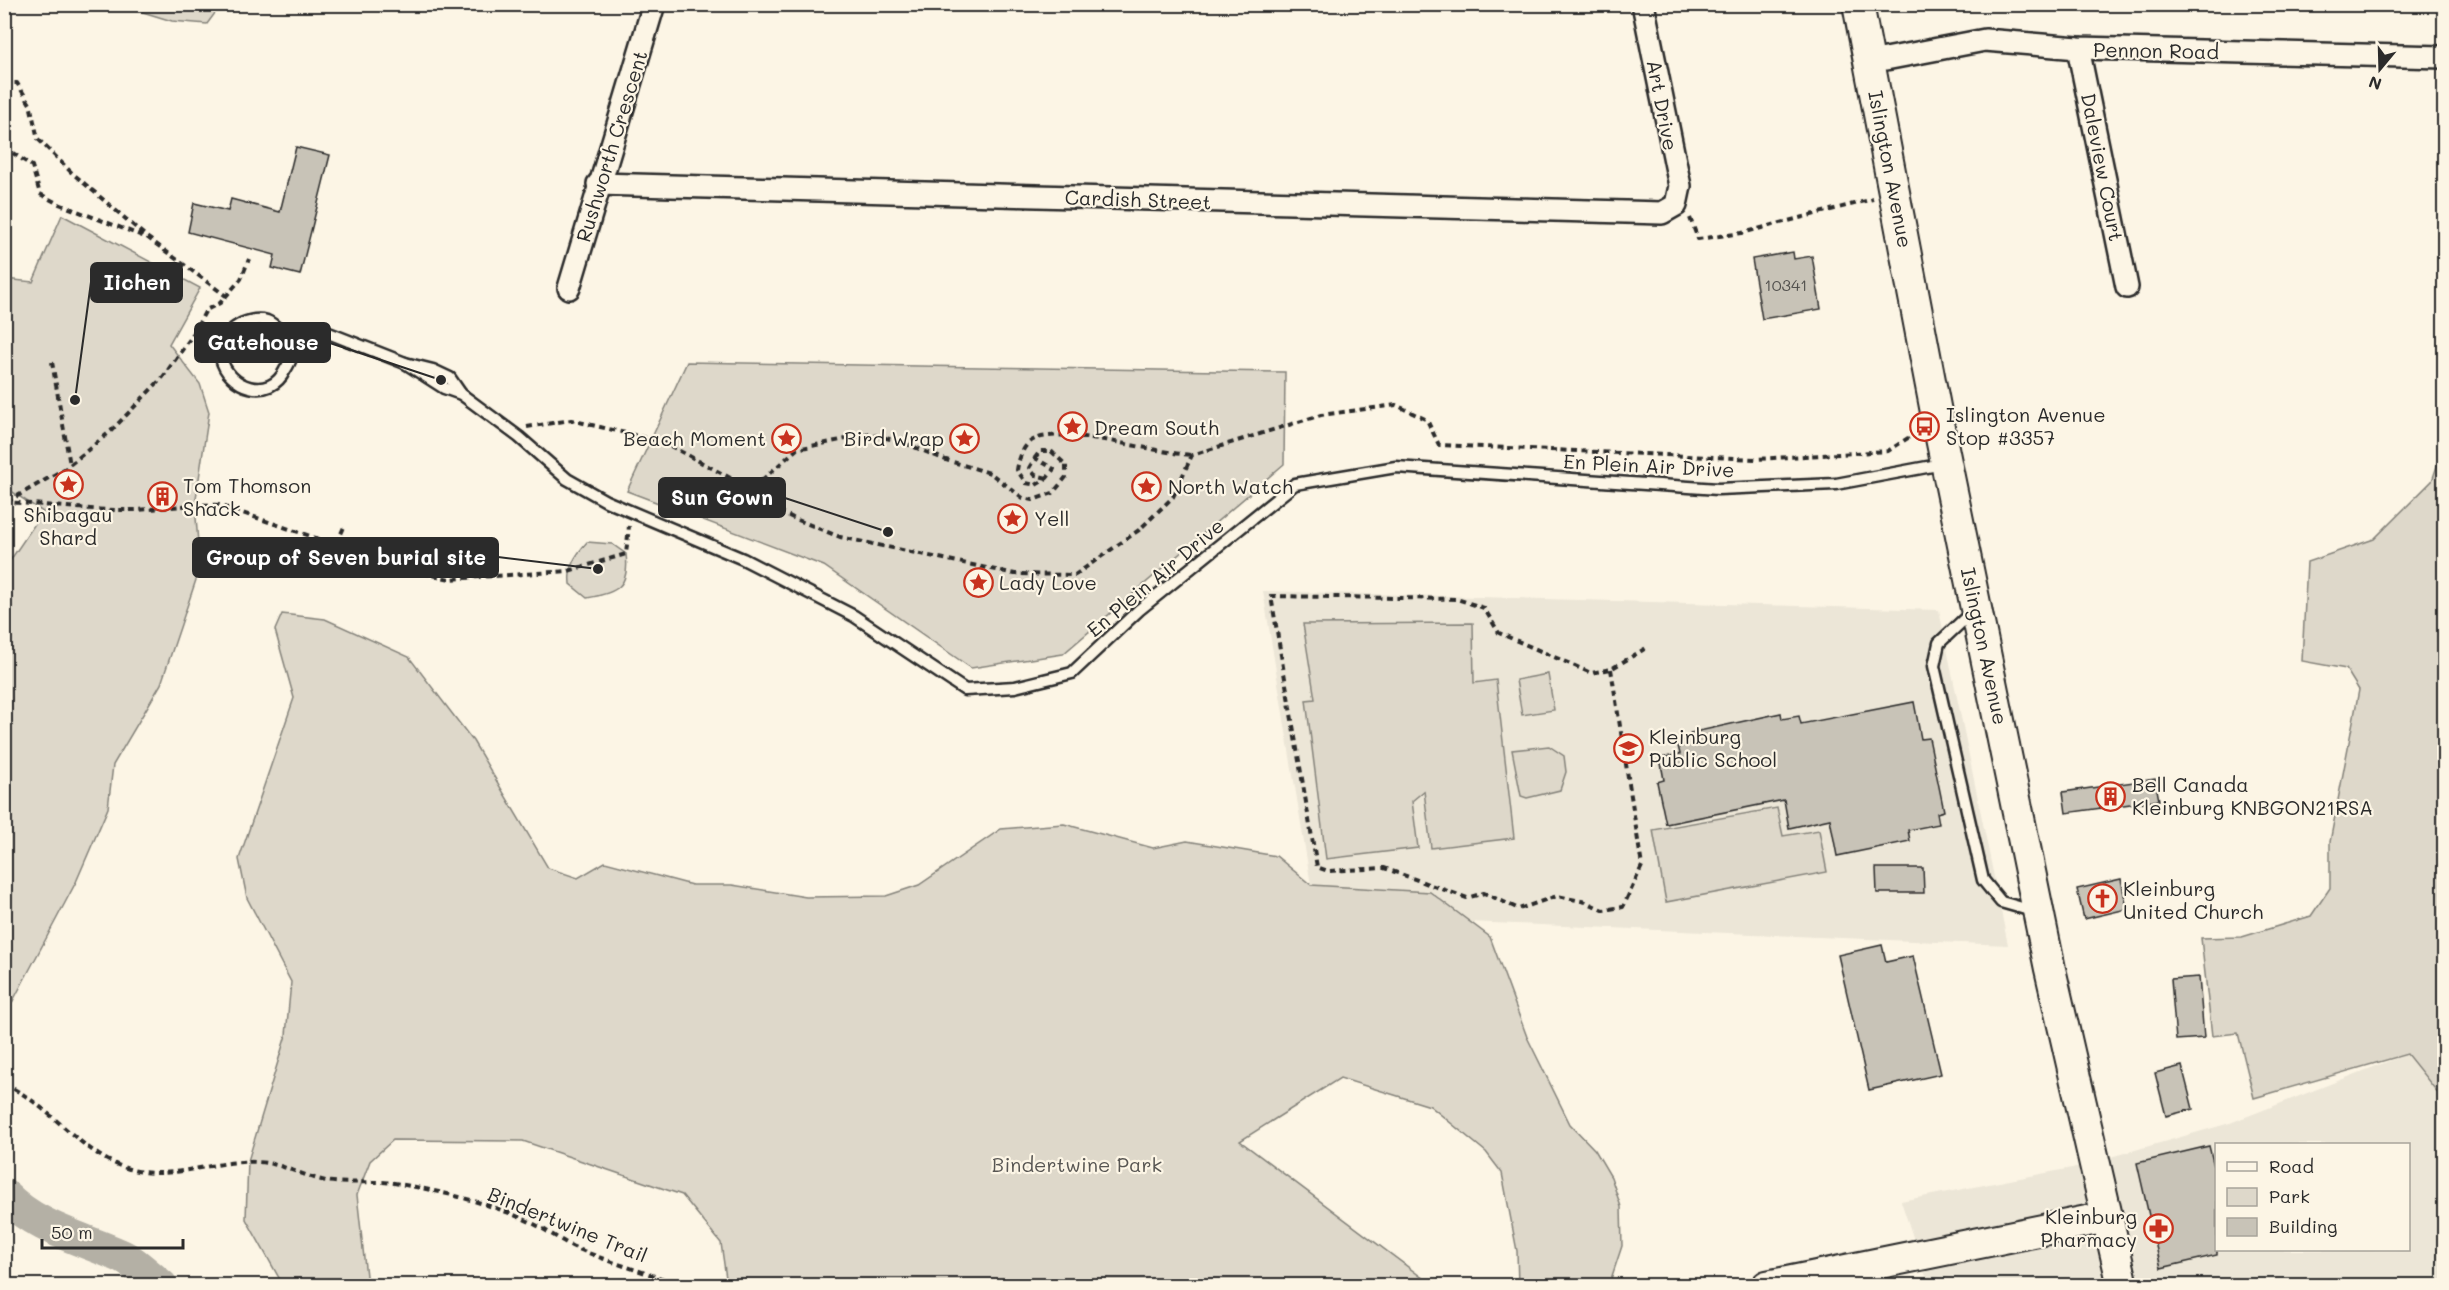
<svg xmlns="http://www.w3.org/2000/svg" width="2449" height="1290" font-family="Mali,sans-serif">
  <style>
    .built { fill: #ece6d7; fill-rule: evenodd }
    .green { fill: #ded8ca; stroke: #84827a; stroke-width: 1.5 }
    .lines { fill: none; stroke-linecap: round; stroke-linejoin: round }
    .river { stroke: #b4b0a5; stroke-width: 34 }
    .building { fill: #c8c3b7; stroke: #2b2b2b; stroke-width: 1.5 }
    .lane-casing { stroke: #2b2b2b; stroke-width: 15 }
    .street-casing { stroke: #2b2b2b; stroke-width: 26 }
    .secondary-casing { stroke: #2b2b2b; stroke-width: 34 }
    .path { stroke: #2b2b2b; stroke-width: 4; stroke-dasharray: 6 4.5; stroke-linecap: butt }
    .lane { stroke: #fcf5e5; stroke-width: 10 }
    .street { stroke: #fcf5e5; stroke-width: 21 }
    .secondary { stroke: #fcf5e5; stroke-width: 30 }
    .labels { text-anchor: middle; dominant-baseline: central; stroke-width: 4.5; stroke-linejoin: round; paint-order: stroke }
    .number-label { font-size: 16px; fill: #52514e }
    .street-label { font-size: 20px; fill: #2b2b2b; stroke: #fcf5e5 }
    .poi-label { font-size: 20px; fill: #2b2b2b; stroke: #fcf5e5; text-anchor: start }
    .park-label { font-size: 20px; fill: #585653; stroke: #fcf5e5 }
    .leader { fill: none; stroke: #2b2b2b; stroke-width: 2 }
    .callout-dot { fill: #2b2b2b; stroke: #fcf5e5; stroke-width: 2 }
    .callout { fill: #2b2b2b; stroke: #2b2b2b; stroke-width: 2 }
    .callout-label { font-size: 21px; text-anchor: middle; font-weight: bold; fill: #fff }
  </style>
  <rect width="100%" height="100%" fill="#fcf5e5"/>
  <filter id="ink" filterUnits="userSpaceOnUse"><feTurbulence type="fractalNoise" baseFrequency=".0167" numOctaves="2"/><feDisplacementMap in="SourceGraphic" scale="12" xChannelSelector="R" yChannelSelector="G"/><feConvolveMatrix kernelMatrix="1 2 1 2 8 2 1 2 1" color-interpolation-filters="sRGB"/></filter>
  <g filter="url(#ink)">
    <g class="built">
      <polygon points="1263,591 1939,610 2008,945 1469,922 1430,892 1311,885"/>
      <path d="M2407,1054L2443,1099L2444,1106V1285H1929L1901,1201L2072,1168L2230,1123ZM2216,1144H2408V1250H2216Z"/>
    </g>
    <g class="green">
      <polygon points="120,5 221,5 207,24 172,21"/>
      <polygon points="62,215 200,288 169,344 200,384 209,412 195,505 200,568 161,684 113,765 108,808 76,882 5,1016 5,568 43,512 5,487 5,279 33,282"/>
      <polygon points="687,362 1285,372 1284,464 1063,654 971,668 824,566 627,491"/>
      <polygon points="2444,445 2444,1106 2443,1099 2407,1054 2254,1098 2238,1033 2212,1036 2201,938 2242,937 2311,916 2330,888 2330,842 2359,690 2346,669 2302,661 2307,562 2374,539 2432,481"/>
      <path d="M587,542L612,544L626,554C630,587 617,593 587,598L570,584C568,566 575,556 587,542Z"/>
      <polygon points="282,614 325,619 409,657 473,741 548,868 578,878 605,862 692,885 732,885 806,897 886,896 919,885 1001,829 1064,824 1153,848 1187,841 1276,856 1311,885 1430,892 1490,937 1527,1037 1570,1124 1595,1150 1611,1177 1621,1207 1622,1246 1609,1285 1518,1285 1517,1251 1502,1173 1486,1152 1430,1106 1340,1078 1240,1141 1432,1285 727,1285 721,1243 682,1195 523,1141 393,1140 370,1161 357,1195 367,1285 283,1285 246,1219 248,1161 286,1035 291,982 247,898 239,859 294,698 275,630"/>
      <polygon points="1473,623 1474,683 1496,680 1514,838 1431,848 1424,791 1412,801 1418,848 1326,859 1306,700 1315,699 1303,624"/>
      <polygon points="1548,674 1554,710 1522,715 1516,680"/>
      <polygon points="1549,746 1564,756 1566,772 1560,790 1527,798 1521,796 1512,750"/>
      <polygon points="1777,808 1783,836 1819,830 1827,872 1666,902 1653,830"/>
    </g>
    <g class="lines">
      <path class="river" d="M4,1195C36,1228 78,1237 119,1255C134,1261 148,1276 161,1286"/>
    </g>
    <g class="building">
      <polygon points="296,147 330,155 300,275 272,268 275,255 188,232 194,203 228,211 231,199 280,212"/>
      <polygon points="1793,252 1794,259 1812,256 1821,309 1762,319 1752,259"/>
      <polygon points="1914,702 1921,739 1929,738 1944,811 1937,813 1939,824 1908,830 1910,841 1837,856 1830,819 1789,828 1784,800 1666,824 1657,782 1664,780 1660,758 1680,754 1677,742 1691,739 1690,733 1781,713 1782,719 1799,716 1801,724"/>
      <polygon points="2155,779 2159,800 2066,813 2063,792"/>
      <polygon points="1876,868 1923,868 1924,893 1877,893"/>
      <polygon points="2121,879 2127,909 2084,919 2077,889"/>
      <polygon points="1882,945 1886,962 1913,956 1941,1074 1869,1090 1838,955"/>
      <polygon points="2199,977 2204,1038 2176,1040 2171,979"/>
      <polygon points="2182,1066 2193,1109 2166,1116 2155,1073"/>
      <polygon points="2209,1146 2217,1178 2217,1255 2161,1268 2137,1163"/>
    </g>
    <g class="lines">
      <defs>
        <g id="lane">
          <path d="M285,335C287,342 291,351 291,358C290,362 287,367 285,370C270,402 228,388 221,358C216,334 246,315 267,321C273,323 280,331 285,335L326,332L405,363L433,370L450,378L461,394"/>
          <polyline points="405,363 444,388 461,394 519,437 567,479 606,501 743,559 854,616 965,690 1015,687 1072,673 1139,610 1295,484 1396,467 1718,489 1836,484 1943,464"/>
          <polyline points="1974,610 1939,643 1934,666 1983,880 2001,902 2036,912"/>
        </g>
        <g id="street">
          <polyline points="2078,48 2127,287"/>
          <polyline points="1870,62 1985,40 2078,48 2444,57"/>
          <polyline points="598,184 1662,213 1676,205 1680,186 1643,4"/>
          <polyline points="569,288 654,4"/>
        </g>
        <g id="secondary">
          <polyline points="1858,4 1940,433 2050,969 2123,1286"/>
          <polyline points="1767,1286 2107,1217"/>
        </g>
      </defs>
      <use href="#lane" class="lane-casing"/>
      <use href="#street" class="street-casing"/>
      <use href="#secondary" class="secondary-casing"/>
      <g class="path">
        <polyline points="4,83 17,83 30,104 38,139 71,172 148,238 226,296"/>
        <polyline points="4,147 32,166 40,194 59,204 145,237"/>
        <polyline points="1690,218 1698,239 1742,233 1873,199"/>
        <polyline points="52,362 70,465"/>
        <polyline points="527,427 571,420 663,442 751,489"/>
        <path d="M1047,478L1035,475L1029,468L1035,458L1054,469L1047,478L1036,485L1026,483L1017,470C1019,458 1023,444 1035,439C1069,426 1154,453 1192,455"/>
        <polyline points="746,494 797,449 870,434 902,442 946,460 990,473 1023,498 1033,500 1053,493 1066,477 1066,465 1051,451 1040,451 1035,458"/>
        <path d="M4,502C43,504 83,510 121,510C155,511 186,503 219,505L413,571L450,579L568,571L626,554L629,526"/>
        <polyline points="7,502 66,468 111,431 163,377 192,336 206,310 220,303 241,279 249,259"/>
        <polyline points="659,508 717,493 746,494 793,518 840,537 1015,574 1075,575 1139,530 1173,497 1192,455 1321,415 1396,405 1427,420 1439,445 1756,459 1888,451 1911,436"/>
        <polyline points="337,543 344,527"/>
        <polyline points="1611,669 1642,866 1623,907 1603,910 1586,902 1557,896 1519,909 1484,893 1467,898 1384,868 1328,871 1317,867 1271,596 1457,599 1484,608 1499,633 1591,673 1611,669 1646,648"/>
        <path d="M4,1084C49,1104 80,1152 123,1167C168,1184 211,1159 257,1162C282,1163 302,1176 326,1181C348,1185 372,1180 394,1183C440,1191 492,1203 534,1224C550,1232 565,1244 581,1250C615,1264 650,1274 685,1286"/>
      </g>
      <use href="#lane" class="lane"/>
      <use href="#street" class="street"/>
      <use href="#secondary" class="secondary"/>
    </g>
  </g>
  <defs>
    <symbol id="bus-ring" viewBox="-11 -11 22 22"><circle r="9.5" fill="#fcf5e5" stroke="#c8321e" stroke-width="1.5"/><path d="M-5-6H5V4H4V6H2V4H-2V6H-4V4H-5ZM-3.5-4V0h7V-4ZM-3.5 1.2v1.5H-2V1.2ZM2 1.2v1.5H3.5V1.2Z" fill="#c8321e"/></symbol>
    <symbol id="sight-ring" viewBox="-11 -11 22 22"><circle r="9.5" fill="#fcf5e5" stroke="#c8321e" stroke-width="1.5"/><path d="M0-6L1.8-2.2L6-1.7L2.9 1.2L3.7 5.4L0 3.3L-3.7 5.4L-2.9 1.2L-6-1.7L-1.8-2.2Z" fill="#c8321e"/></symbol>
    <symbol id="building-ring" viewBox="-11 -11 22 22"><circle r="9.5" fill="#fcf5e5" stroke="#c8321e" stroke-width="1.5"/><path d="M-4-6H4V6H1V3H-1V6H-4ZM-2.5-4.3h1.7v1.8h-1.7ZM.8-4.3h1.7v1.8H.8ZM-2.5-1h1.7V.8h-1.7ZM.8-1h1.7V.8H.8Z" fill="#c8321e"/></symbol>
    <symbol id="school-ring" viewBox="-11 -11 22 22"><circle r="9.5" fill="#fcf5e5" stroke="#c8321e" stroke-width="1.5"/><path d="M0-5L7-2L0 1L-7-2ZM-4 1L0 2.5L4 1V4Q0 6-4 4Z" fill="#c8321e"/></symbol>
    <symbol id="church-ring" viewBox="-11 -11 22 22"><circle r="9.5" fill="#fcf5e5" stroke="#c8321e" stroke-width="1.5"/><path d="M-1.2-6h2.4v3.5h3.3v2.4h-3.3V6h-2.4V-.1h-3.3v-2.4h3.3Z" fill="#c8321e"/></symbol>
    <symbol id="pharmacy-ring" viewBox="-11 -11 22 22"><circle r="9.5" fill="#fcf5e5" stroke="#c8321e" stroke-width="1.5"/><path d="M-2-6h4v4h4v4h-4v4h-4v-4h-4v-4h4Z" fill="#c8321e"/></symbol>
  </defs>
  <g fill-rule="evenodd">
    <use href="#bus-ring" x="1908" y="410" width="33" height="33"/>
    <use href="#sight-ring" x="1056" y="410" width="33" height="33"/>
    <use href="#sight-ring" x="770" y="422" width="33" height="33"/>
    <use href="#sight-ring" x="948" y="422" width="33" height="33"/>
    <use href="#sight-ring" x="52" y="468" width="33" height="33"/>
    <use href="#sight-ring" x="1130" y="470" width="33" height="33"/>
    <use href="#building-ring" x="146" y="480" width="33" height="33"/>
    <use href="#sight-ring" x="996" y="502" width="33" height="33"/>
    <use href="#sight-ring" x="962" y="566" width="33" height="33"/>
    <use href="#school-ring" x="1612" y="732" width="33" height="33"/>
    <use href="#building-ring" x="2094" y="780" width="33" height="33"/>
    <use href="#church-ring" x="2086" y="882" width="33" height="33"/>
    <use href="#pharmacy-ring" x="2142" y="1212" width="33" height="33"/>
  </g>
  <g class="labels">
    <g class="number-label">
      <text x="1786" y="284">10341</text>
    </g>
    <g class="street-label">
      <text transform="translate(2156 50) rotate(1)">Pennon Road</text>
      <text transform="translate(1663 105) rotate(79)">Art Drive</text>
      <text transform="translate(611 146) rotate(-73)">Rushworth Crescent</text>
      <text transform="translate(2103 167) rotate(79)">Daleview Court</text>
      <text transform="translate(1891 169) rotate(79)">Islington Avenue</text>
      <text transform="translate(1138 199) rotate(2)">Cardish Street</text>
      <text transform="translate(1649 465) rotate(3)">En Plein Air Drive</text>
      <text transform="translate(1155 577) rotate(-40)">En Plein Air Drive</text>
      <text transform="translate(1985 646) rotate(78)">Islington Avenue</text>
      <text transform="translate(568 1224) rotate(22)">Bindertwine Trail</text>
    </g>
    <g class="poi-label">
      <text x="1946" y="414">Islington Avenue<tspan x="1946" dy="23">Stop #3357</tspan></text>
      <text x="1094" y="427">Dream South</text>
      <text x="766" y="438" text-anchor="end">Beach Moment</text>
      <text x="944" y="438" text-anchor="end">Bird Wrap</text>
      <text x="183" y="485">Tom Thomson<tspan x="183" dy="23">Shack</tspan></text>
      <text x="1168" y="486">North Watch</text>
      <text x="68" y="514" text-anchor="middle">Shibagau<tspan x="68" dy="23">Shard</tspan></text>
      <text x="1034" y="518">Yell</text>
      <text x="999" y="582">Lady Love</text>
      <text x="1649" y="736">Kleinburg<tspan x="1649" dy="23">Public School</tspan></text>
      <text x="2132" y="784">Bell Canada<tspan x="2132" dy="23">Kleinburg KNBGON21RSA</tspan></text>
      <text x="2123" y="888">Kleinburg<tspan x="2123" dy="23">United Church</tspan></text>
      <text x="2137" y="1216" text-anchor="end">Kleinburg<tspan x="2137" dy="23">Pharmacy</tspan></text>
    </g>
    <g class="park-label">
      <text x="1077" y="1164">Bindertwine Park</text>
    </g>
  </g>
  <path class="leader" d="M75 400L91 282M441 380L330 343M888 532L785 498M598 569L498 557"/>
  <g class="callout-dot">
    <circle cx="75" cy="400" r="6"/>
    <circle cx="441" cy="380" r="6"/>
    <circle cx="888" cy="532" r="6"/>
    <circle cx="598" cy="569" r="6"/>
  </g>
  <g class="callout">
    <rect x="91" y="263" width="91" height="39" rx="6"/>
    <rect x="195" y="323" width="135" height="39" rx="6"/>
    <rect x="659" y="478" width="126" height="39" rx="6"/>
    <rect x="193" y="538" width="305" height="39" rx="6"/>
  </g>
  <g class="callout-label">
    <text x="137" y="290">Iichen</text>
    <text x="263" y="350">Gatehouse</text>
    <text x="722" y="505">Sun Gown</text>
    <text x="346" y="565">Group of Seven burial site</text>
  </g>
  <rect width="2449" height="1290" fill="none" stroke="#fcf5e5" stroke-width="24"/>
  <rect x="12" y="12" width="2425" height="1266" fill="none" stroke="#2b2b2b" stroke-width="2" filter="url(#ink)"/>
  <rect x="2215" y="1143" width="195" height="108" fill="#fcf5e5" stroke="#a8a49b" stroke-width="1.5"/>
  <rect x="2227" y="1162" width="30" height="9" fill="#fcf5e5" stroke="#a8a49b" stroke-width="1.5"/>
  <text x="2269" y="1173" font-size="18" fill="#2b2b2b">Road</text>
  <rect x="2227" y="1188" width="30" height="18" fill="#ded8ca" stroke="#a8a49b" stroke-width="1.5"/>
  <text x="2269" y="1203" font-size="18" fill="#2b2b2b">Park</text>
  <rect x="2227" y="1218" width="30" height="18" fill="#c8c3b7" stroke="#a8a49b" stroke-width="1.5"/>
  <text x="2269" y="1233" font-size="18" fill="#2b2b2b">Building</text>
  <g transform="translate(2380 69) rotate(199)" stroke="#fcf5e5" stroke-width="4.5" paint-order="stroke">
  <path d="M0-4.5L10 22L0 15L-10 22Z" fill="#2b2b2b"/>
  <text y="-9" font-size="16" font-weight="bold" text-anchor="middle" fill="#2b2b2b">N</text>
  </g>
  <path d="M42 1239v9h141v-9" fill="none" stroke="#2b2b2b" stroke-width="3"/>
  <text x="51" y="1239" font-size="18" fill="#2b2b2b" stroke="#fcf5e5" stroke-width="4.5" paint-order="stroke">50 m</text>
</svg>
